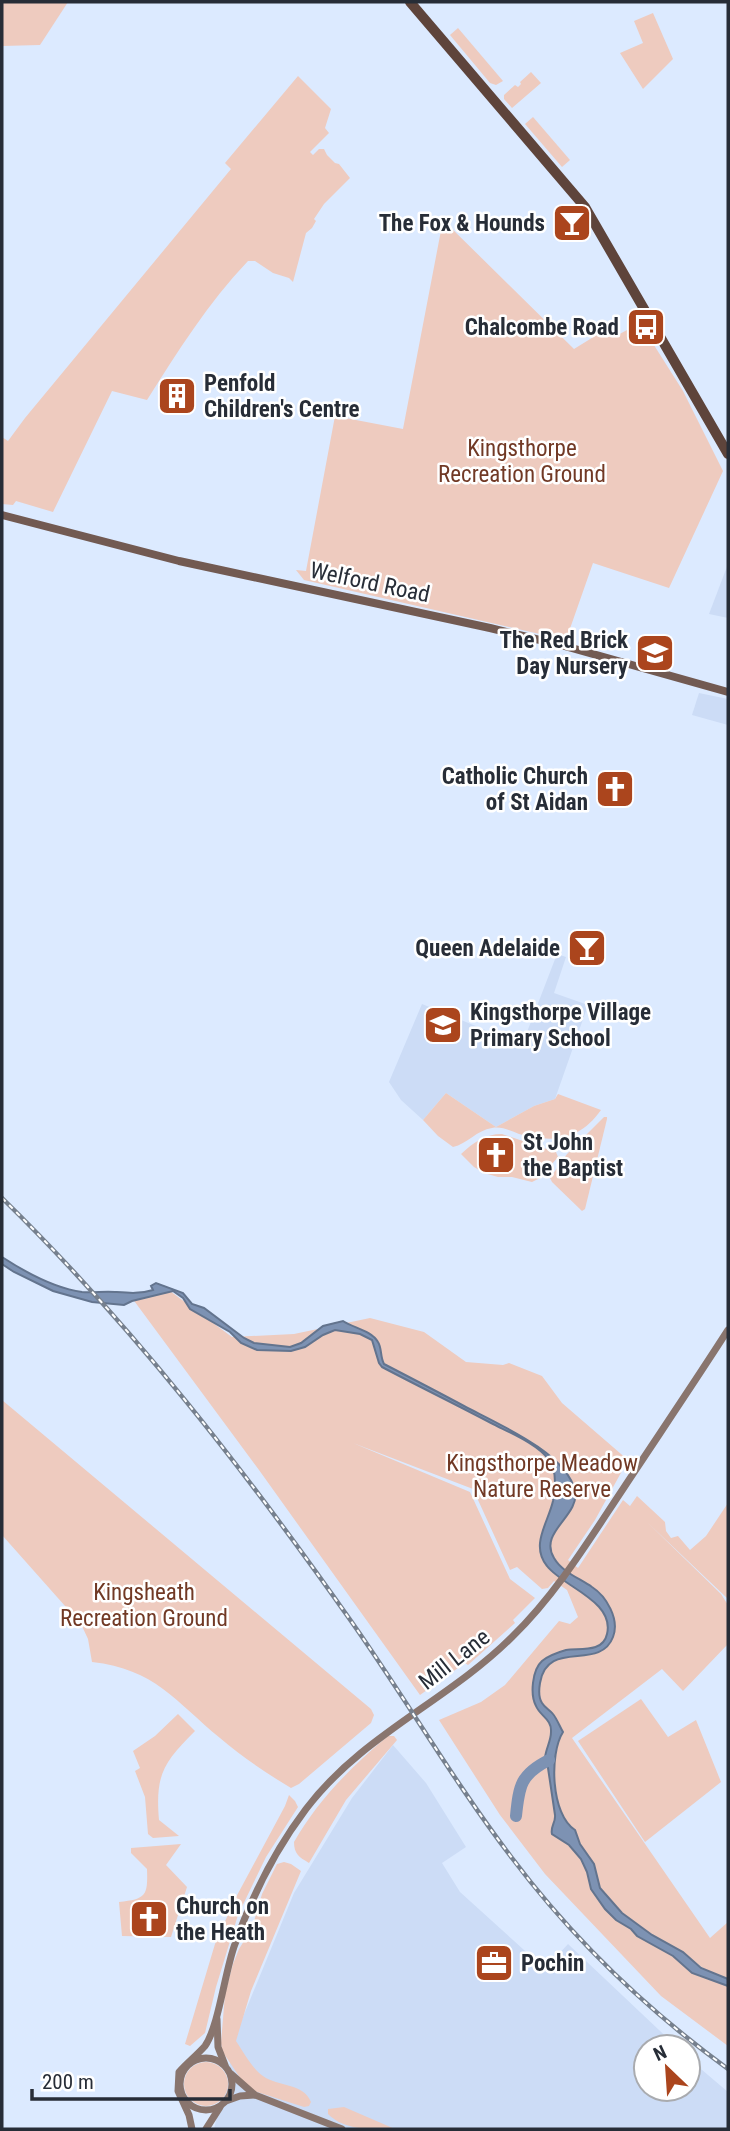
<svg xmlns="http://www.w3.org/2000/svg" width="730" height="2131" font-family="'Roboto Condensed',sans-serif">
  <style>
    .built { fill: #ccdcf6 }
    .green { fill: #eecbbf }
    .water { fill: #7d92b3; stroke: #63748e; stroke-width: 2 }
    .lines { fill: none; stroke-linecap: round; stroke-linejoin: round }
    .river { stroke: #7d92b3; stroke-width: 12 }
    .secondary { stroke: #89756e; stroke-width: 7 }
    .primary { stroke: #725a52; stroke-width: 8 }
    .highway { stroke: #5e443b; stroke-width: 10 }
    .rail-casing { stroke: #76808e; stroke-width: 4.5 }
    .rail { stroke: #fff; stroke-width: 2; stroke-dasharray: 5; stroke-linecap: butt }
    .labels { text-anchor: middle; stroke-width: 5; stroke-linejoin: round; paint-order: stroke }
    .poi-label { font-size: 23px; font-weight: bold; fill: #272d37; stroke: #fff; text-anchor: end }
    .park-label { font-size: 23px; fill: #713925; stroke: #fff }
    .street-label { font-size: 23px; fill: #272d37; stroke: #fff }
  </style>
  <rect width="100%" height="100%" fill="#dceaff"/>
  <g class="built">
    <polygon points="728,564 728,618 709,614"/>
    <polygon points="699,693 728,699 728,725 692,715"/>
    <polygon points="557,954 566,957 554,993 588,1005 555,1099 534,1106 496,1127 446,1093 423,1120 401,1100 389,1082 422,1004 522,1045"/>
    <polygon points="393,1745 426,1783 466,1847 442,1863 460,1892 545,1969 568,1944 677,2047 646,2047 646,2089 688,2089 688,2058 728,2092 728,2129 214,2129 238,2029 294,1893 352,1798"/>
  </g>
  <g class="green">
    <polygon points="2,2 68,2 40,45 2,46"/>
    <polygon points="653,13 673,59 643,89 620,53 643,43 634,21"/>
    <polygon points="458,28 503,81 496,85 490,83 450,35"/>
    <polygon points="531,72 541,83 512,108 504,99 504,95 515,85 518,87 521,84 520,82"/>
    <path d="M298 76 331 109 325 128 329 133 310 152 313 155 319 149H324L327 155 335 163 339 164 350 178 324 204 314 219 316 221 312 228 306 233 293 282 289 278 273 273 255 261H248C208 303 178 351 147 400L112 391 53 512 16 501 13 505 2 504V437L8 441 25 418 231 169 225 163Z"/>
    <polygon points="533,117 570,160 562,167 525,124"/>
    <polygon points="443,220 574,349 608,328 614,337 640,323 683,391 723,471 669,588 593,563 566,640 304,580 296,570 306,571 335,416 403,429"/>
    <path d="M446 1093 496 1127 534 1106 555 1099 558 1094 601 1110C579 1141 553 1143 519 1134 511 1131 501 1126 492 1128 477 1130 467 1144 453 1147L438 1136 423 1120Z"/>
    <polygon points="604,1117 607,1117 607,1119 585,1209 582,1211 552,1182 550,1178 567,1154"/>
    <path d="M502 1134 556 1152 558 1157 540 1178 532 1182 512 1177H498L484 1173 474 1167 461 1154C474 1142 485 1134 502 1134Z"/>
    <polygon points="170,1291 232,1337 294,1334 370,1318 424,1332 466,1362 503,1365 509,1363 542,1376 562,1403 628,1460 595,1520 568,1560 578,1568 623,1500 630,1506 637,1496 665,1522 666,1531 671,1538 678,1536 690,1550 706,1536 728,1503 728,1599 647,1522 721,1594 728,1605 728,1644 683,1691 662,1669 572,1738 710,1938 728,1922 728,1979 712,1974 694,1962 699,1976 728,1986 728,2046 661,1996 545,1874 500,1815 439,1720 481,1702 505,1685 559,1621 570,1624 578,1617 567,1590 554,1581 548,1588 542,1589 517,1567 510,1570 473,1489 353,1443 470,1492 510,1579 535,1598 513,1620 515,1623 468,1665 465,1663 420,1695 259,1470 132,1298"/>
    <path d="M2 1400 371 1709 374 1715 371 1723 299 1784 291 1788C266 1773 242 1757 220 1738 175 1701 155 1669 92 1662L88 1639 81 1624 2 1535Z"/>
    <polygon points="641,1699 668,1737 696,1720 721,1782 645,1842 578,1741"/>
    <path d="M178 1714 195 1731C164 1762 155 1774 159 1820L179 1836 153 1838 148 1834 145 1797 135 1771 140 1768 133 1751 155 1736Z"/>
    <path d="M388 1736H394L397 1740 346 1800 309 1863C299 1857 294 1854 294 1842 318 1800 351 1767 388 1736Z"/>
    <polygon points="289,1795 295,1801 298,1807 266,1857 238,1915 216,1987 205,2033 190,2046 185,2044 215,1944 235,1899 285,1806"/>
    <path d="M181 1844 166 1865 187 1887 171 1937 122 1936 119 1902C146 1899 148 1896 147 1869L131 1853V1848Z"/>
    <path d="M284 1862 291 1864 301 1871 251 1991 236 2041C244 2053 252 2068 263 2076 278 2087 304 2083 311 2102L309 2106 304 2107 254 2091 243 2082 222 2051 221 2043 225 1994 233 1964 239 1949 252 1928 262 1894 277 1864Z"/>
    <circle cx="206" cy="2084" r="22"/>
    <path d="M344 2107 395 2129C371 2129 345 2131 328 2114V2109Z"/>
  </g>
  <path class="water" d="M2 1257C25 1272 53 1288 82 1292 93 1293 104 1291 115 1292 129 1293 140 1294 153 1290L151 1286 156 1283 183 1293 192 1304 204 1308 244 1338 254 1343 290 1347 301 1343 323 1326 343 1321C353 1328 371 1330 378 1342 382 1348 380 1357 384 1364 411 1378 438 1392 464 1406 496 1423 567 1453 575 1491 580 1516 538 1532 554 1558 562 1572 579 1578 592 1587 606 1596 620 1619 613 1637 600 1672 547 1638 540 1683 539 1689 538 1697 542 1703 545 1708 550 1710 553 1714 557 1719 560 1727 563 1732 549 1754 551 1815 575 1830L580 1844 594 1864 600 1888 622 1913 652 1935 683 1952 701 1968 728 1979V1986L692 1973 673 1956 637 1936 631 1929 616 1920 605 1909 591 1889 587 1872 581 1859 569 1845 552 1834C550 1827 556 1822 555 1815L548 1768C540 1756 551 1745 551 1732 552 1719 540 1716 536 1706 530 1695 532 1670 542 1661 548 1656 559 1652 566 1650 580 1648 603 1653 607 1634 615 1601 563 1587 547 1566 530 1545 548 1523 553 1501 555 1490 557 1470 549 1460 538 1444 508 1432 491 1423 455 1404 418 1386 382 1367L379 1363 372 1340 360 1334 335 1330 323 1335 305 1347 291 1351 257 1350 241 1343 230 1332 190 1309 183 1298 173 1291 132 1301 124 1305 92 1302 53 1291 14 1272 2 1264Z"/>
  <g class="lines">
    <path class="river" d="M516 1816C519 1785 521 1774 549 1760"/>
    <g class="secondary">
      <polyline points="217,2019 218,2047 225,2065"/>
      <circle cx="206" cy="2084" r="26"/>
      <polyline points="231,2074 255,2095 342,2129"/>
      <polyline points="226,2101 240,2096 254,2095"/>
      <path d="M192 2129 189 2115 178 2091 179 2072C187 2063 197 2055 205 2046 219 2026 225 1970 235 1944 252 1896 275 1850 306 1809 362 1735 448 1701 512 1637 557 1593 589 1540 623 1489 658 1436 694 1383 728 1330"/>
      <polyline points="206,2129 220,2107"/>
    </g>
    <polyline class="primary" points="2,515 179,561 490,628 561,645 728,692"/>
    <polyline class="highway" points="410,2 585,207 728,454"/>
    <g class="rail-casing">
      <path id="rail" d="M2 1198C133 1326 246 1472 351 1621 406 1699 454 1782 512 1858 573 1939 646 2009 728 2069"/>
    </g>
    <use href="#rail" class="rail"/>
  </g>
  <defs>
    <g id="bar-square" transform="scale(2.0125)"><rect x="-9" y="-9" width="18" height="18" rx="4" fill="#ab451d" stroke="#fff"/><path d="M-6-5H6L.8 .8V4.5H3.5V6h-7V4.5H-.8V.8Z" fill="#fff"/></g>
    <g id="bus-square" transform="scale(2.0125)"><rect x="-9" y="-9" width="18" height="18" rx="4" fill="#ab451d" stroke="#fff"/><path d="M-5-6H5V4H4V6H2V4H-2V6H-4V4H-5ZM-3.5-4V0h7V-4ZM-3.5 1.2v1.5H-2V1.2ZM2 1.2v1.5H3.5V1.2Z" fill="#fff"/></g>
    <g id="building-square" transform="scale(2.0125)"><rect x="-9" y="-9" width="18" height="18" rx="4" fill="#ab451d" stroke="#fff"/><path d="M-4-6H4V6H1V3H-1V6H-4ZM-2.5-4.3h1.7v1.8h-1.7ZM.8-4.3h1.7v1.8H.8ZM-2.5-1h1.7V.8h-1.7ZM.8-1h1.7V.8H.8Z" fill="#fff"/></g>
    <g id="school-square" transform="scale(2.0125)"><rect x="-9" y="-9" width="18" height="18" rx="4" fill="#ab451d" stroke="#fff"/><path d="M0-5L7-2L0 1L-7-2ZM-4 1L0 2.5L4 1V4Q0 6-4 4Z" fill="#fff"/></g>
    <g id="church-square" transform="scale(2.0125)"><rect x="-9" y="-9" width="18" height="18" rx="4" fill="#ab451d" stroke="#fff"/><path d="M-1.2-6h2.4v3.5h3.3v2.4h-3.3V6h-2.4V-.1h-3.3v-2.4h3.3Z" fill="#fff"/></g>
    <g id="office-square" transform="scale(2.0125)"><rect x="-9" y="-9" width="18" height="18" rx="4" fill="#ab451d" stroke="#fff"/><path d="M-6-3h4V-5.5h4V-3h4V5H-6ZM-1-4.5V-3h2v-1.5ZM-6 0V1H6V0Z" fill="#fff"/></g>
  </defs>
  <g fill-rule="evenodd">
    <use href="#bar-square" x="572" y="223"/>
    <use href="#bus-square" x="646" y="327"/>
    <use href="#building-square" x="177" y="396"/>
    <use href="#school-square" x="655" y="653"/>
    <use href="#church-square" x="615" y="789"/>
    <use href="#bar-square" x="587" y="948"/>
    <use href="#school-square" x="443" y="1025"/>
    <use href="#church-square" x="496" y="1155"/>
    <use href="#church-square" x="149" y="1919"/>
    <use href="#office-square" x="494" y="1963"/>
  </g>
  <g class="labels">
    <g class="poi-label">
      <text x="545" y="231">The Fox &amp; Hounds</text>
      <text x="619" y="335">Chalcombe Road</text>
      <text x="204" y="391" text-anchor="start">Penfold<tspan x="204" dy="26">Children's Centre</tspan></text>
      <text x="628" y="648">The Red Brick<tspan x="628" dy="26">Day Nursery</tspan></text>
      <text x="588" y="784">Catholic Church<tspan x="588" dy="26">of St Aidan</tspan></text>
      <text x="560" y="956">Queen Adelaide</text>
      <text x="470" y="1020" text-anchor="start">Kingsthorpe Village<tspan x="470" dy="26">Primary School</tspan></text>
      <text x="523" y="1150" text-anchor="start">St John<tspan x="523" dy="26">the Baptist</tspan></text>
      <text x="176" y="1914" text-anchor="start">Church on<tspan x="176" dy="26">the Heath</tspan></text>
      <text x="521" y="1971" text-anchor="start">Pochin</text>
    </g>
    <g class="park-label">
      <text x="522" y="456">Kingsthorpe<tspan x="522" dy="26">Recreation Ground</tspan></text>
      <text x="542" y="1471">Kingsthorpe Meadow<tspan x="542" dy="26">Nature Reserve</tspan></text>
      <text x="144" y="1600">Kingsheath<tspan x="144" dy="26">Recreation Ground</tspan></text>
    </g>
    <g class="street-label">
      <text transform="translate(370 582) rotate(12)" y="8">Welford Road</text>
      <text transform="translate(454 1659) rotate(-38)" y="8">Mill Lane</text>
    </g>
  </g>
  <rect width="730" height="2131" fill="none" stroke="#272d37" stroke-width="7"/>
  <g transform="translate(667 2068) rotate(335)"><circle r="33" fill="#ffffff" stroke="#a9abaf" stroke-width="2"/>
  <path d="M0-5L12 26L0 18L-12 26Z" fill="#ab451d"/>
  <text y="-10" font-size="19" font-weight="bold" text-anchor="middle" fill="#272d37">N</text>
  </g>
  <path d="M32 2089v10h198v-10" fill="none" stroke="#272d37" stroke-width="3.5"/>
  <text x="42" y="2089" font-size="21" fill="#272d37" stroke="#ffffff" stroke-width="5" paint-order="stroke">200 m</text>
</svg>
